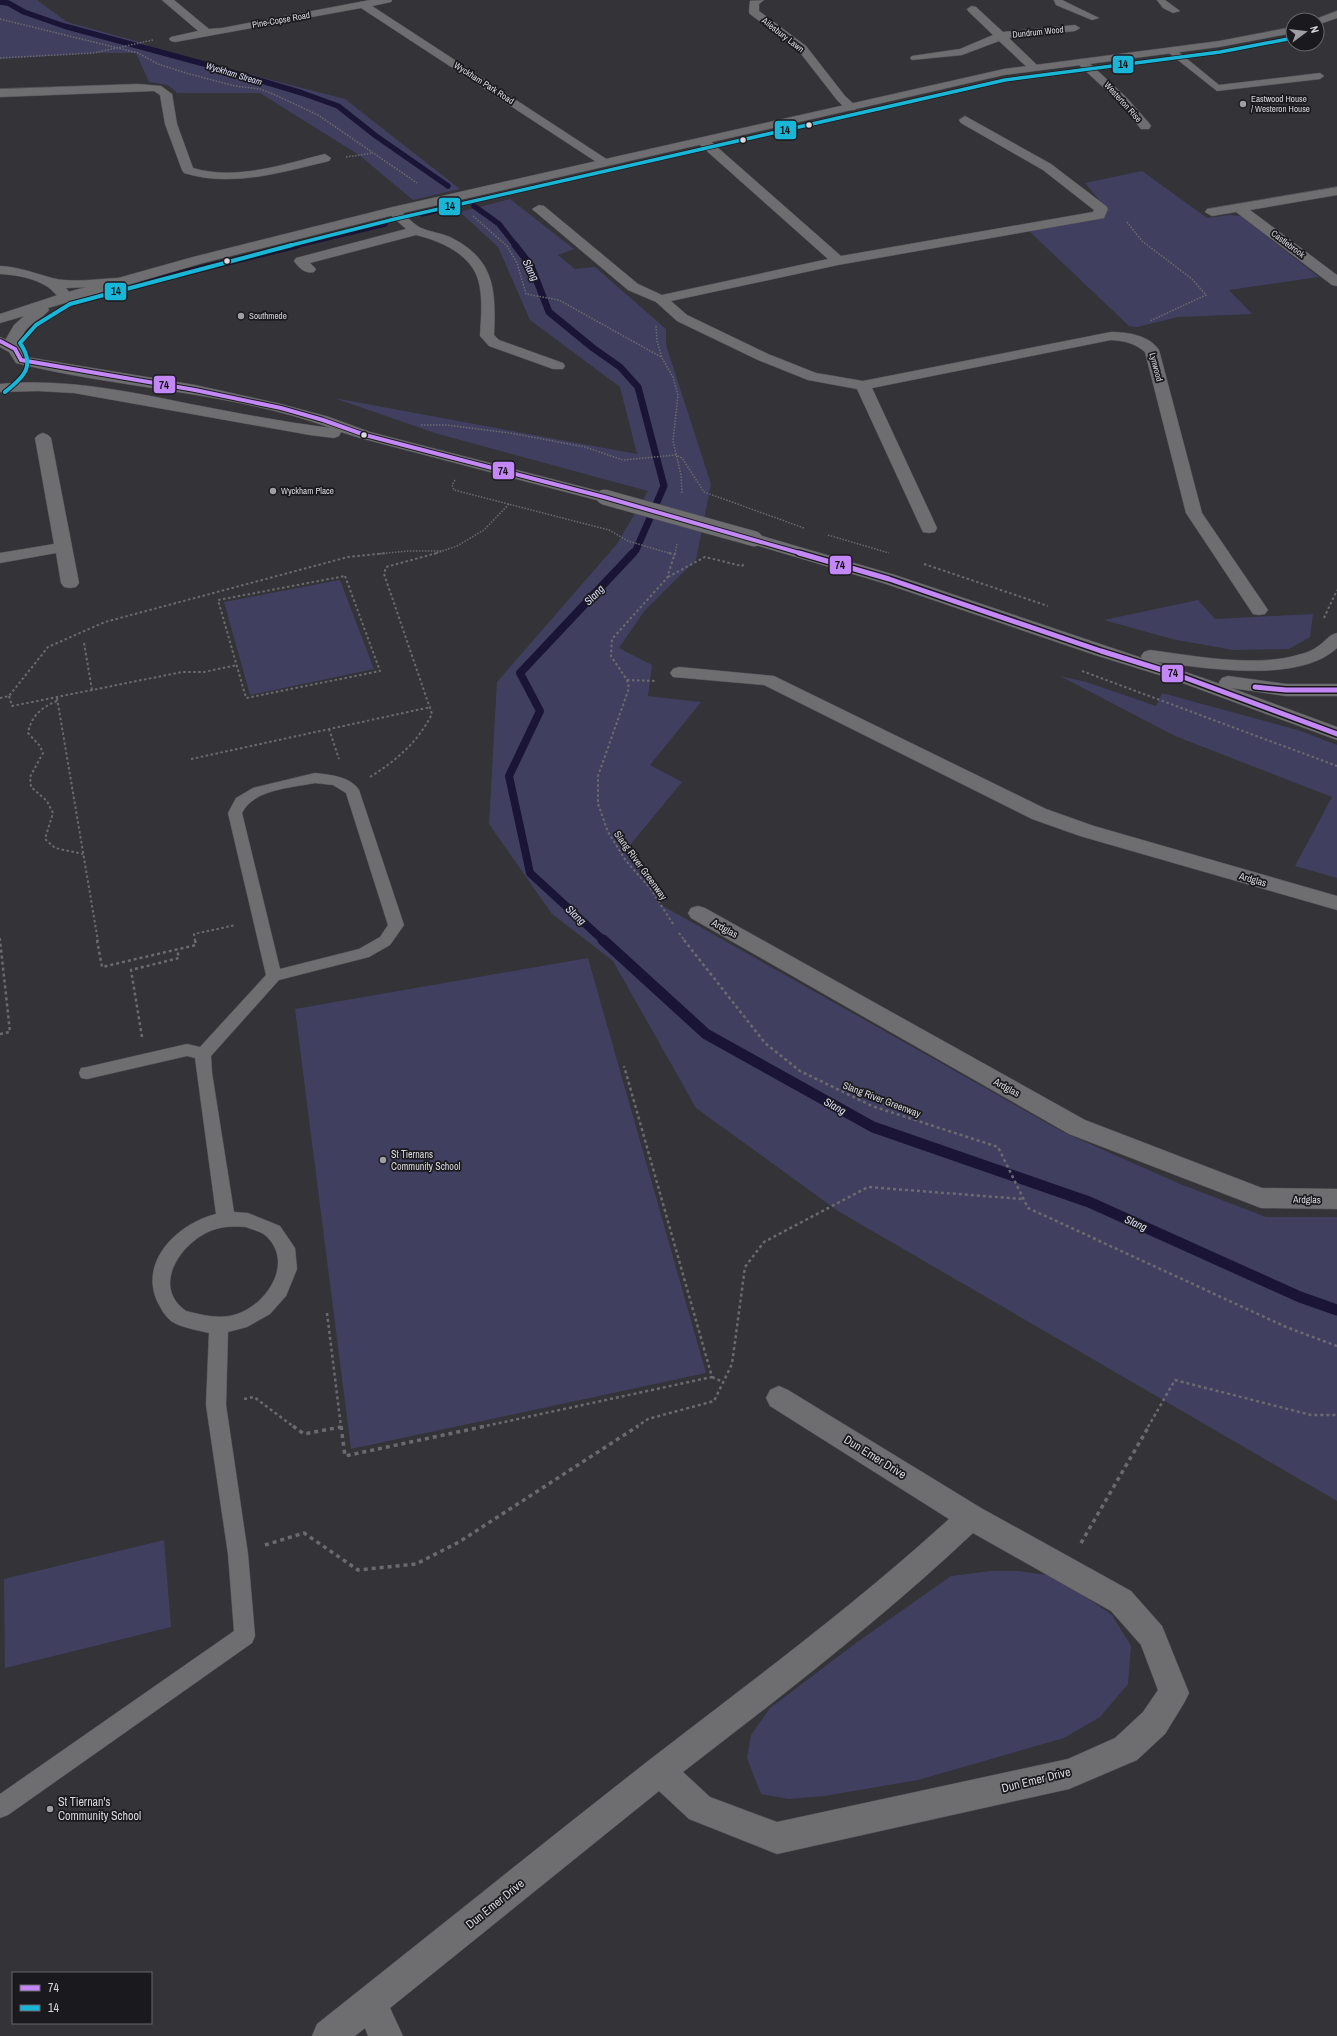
<svg xmlns="http://www.w3.org/2000/svg" width="1337" height="2036" font-family="'Archivo Narrow',sans-serif">
  <style>
    .green { fill: #413f5f }
    .lines { fill: none; stroke-linecap: round; stroke-linejoin: round }
    .stream-far3 { stroke: #1a1437; stroke-width: 5.5 }
    .stream-far2 { stroke: #1a1437; stroke-width: 7 }
    .stream-far1 { stroke: #1a1437; stroke-width: 8 }
    .stream { stroke: #1a1437; stroke-width: 11 }
    .service-casing { stroke: #515155; stroke-width: 1 }
    .minor-casing { stroke: #515155; stroke-width: 1 }
    .tertiary-casing { stroke: #515155; stroke-width: 1 }
    .secondary-casing { stroke: #515155; stroke-width: 1 }
    .path-far3 { stroke: #6b6b6f; stroke-width: 1.5; stroke-dasharray: 1.5 1.5; stroke-linecap: butt }
    .path-far2 { stroke: #6b6b6f; stroke-width: 2; stroke-dasharray: 2.5 2.5; stroke-linecap: butt }
    .path-far1 { stroke: #6b6b6f; stroke-width: 2.5; stroke-dasharray: 3 3; stroke-linecap: butt }
    .path { stroke: #6b6b6f; stroke-width: 3.5; stroke-dasharray: 4 4; stroke-linecap: butt }
    .service { fill: #6e6e71; fill-rule: evenodd }
    .minor { fill: #6e6e71; fill-rule: evenodd }
    .tertiary { fill: #6e6e71; fill-rule: evenodd }
    .secondary { fill: #6e6e71; fill-rule: evenodd }
    .secondary-bridge-casing { stroke: #515155; stroke-width: 16; stroke-linecap: butt }
    .secondary-bridge { stroke: #6e6e71; stroke-width: 15 }
    .bus-1-far1-casing { stroke: #1a1a1e; stroke-width: 6 }
    .bus-1-casing { stroke: #1a1a1e; stroke-width: 8 }
    .bus-2-far1-casing { stroke: #1a1a1e; stroke-width: 5 }
    .bus-2-casing { stroke: #1a1a1e; stroke-width: 6 }
    .bus-1-far1 { stroke: #c388f6; stroke-width: 4 }
    .bus-1 { stroke: #c388f6; stroke-width: 5 }
    .bus-2-far1 { stroke: #1ab6d8; stroke-width: 3.5 }
    .bus-2 { stroke: #1ab6d8; stroke-width: 4 }
    .poi-dot { fill: #9e9ea3; stroke: #1a1a1e; stroke-width: 1.5 }
    .bus-dot { fill: #d8d8dd; stroke: #1a1a1e; stroke-width: 1.5 }
    .labels { text-anchor: middle; stroke-width: 3.5; stroke-linejoin: round; paint-order: stroke }
    .far-street-label { font-size: 9px; fill: #d8d8dd; stroke: #1a1a1e }
    .far-water-label { font-size: 9px; font-style: italic; fill: #dedefc; stroke: #1a1a1e }
    .far-poi-label { font-size: 9px; fill: #d8d8dd; stroke: #1a1a1e; text-anchor: start }
    .street-label { font-size: 10px; fill: #d8d8dd; stroke: #1a1a1e }
    .poi-label { font-size: 10px; fill: #d8d8dd; stroke: #1a1a1e; text-anchor: start }
    .water-label { font-size: 11px; font-style: italic; fill: #dedefc; stroke: #1a1a1e }
    .near-street-label { font-size: 12px; fill: #d8d8dd; stroke: #1a1a1e }
    .near-poi-label { font-size: 12px; fill: #d8d8dd; stroke: #1a1a1e; text-anchor: start }
    .line-badge { stroke: #1a1a1e; stroke-width: 1.5 }
    .pale-badge-label { font-size: 11px; text-anchor: middle; font-weight: bold; fill: #111 }
  </style>
  <rect width="100%" height="100%" fill="#333338"/>
  <g class="green">
    <polygon points="0,0 37,0 67,22 136,41 171,54 345,99 460,189 413,200 359,155 260,93 177,93 168,85 149,82 136,53 95,53 0,59"/>
    <polygon points="1142,171 1207,218 1230,215 1241,216 1319,277 1229,290 1252,314 1178,317 1137,327 1129,326 1029,231 1106,216 1107,209 1085,183"/>
    <polygon points="510,199 574,249 558,255 575,269 595,267 666,329 666,345 711,484 696,560 645,610 619,648 652,665 648,696 701,702 650,765 682,782 631,844 632,861 666,895 656,902 1063,1132 1180,1184 1266,1217 1337,1217 1337,1501 838,1211 696,1108 613,961 552,914 489,824 497,682 617,544 648,491 438,434 334,398 637,454 620,387 530,320 498,247 460,212"/>
    <polygon points="340,580 374,669 250,695 224,602"/>
    <polygon points="1198,600 1215,619 1313,614 1310,637 1289,649 1233,650 1172,639 1104,620"/>
    <polygon points="1060,676 1086,682 1156,706 1162,693 1298,730 1337,745 1337,878 1295,866 1332,797 1175,736"/>
    <polygon points="588,958 706,1373 351,1449 295,1009"/>
    <polygon points="164,1540 171,1627 5,1668 4,1579"/>
    <polygon points="991,1571 1018,1571 1055,1576 1112,1615 1131,1646 1128,1684 1100,1717 1064,1738 918,1780 824,1796 789,1799 761,1794 747,1758 751,1735 770,1708 856,1643 951,1576"/>
  </g>
  <g class="lines">
    <g class="stream-far3">
      <polyline points="0,2 8,3 24,12 64,26 208,65 302,93 338,106 376,136 448,186"/>
      <polyline points="474,206 499,224 516,246"/>
      <polyline points="422,214 441,209"/>
      <polyline points="293,246 385,224"/>
    </g>
    <g class="stream-far2">
      <polyline points="515,245 531,266 549,312 593,348 620,367 638,387 664,486 636,550 632,554"/>
      <polyline points="143,283 297,245"/>
    </g>
    <polyline class="stream-far1" points="604,941 530,873 509,776 540,711 520,673 633,553"/>
    <polyline class="stream" points="603,940 706,1034 873,1127 1089,1202 1300,1297 1337,1310"/>
    <g class="service-casing">
      <g id="service">
        <polygon points="1054,0 1062,0 1099,18 1092,20 1056,5"/>
        <polygon points="1157,0 1165,0 1180,11 1173,13 1163,8"/>
        <polygon points="1169,49 1175,49 1219,85 1320,73 1324,76 1320,79 1217,91 1169,53"/>
        <path d="M315 773C330 775 350 776 359 790L404 925 390 945 369 957 279 980 211 1056 212 1073 234 1212 248 1213 280 1226 295 1248 297 1269 286 1296 270 1314 247 1327 228 1332 226 1405 248 1554 255 1636 252 1643 8 1815 0 1818V1794L234 1631 228 1554 206 1405 209 1333C197 1330 182 1328 171 1321 165 1316 161 1309 157 1301 139 1260 179 1223 216 1214L195 1058 187 1056 87 1079 81 1078 79 1073 81 1068 87 1067 187 1044 200 1047 266 975 228 813 236 798 253 788ZM315 783 333 785 346 793 388 925 380 937 359 949 280 969 242 813C254 789 291 788 315 783ZM246 1227C253 1230 264 1232 268 1238 293 1264 267 1304 237 1314 220 1320 203 1315 186 1311 150 1286 182 1241 213 1230 223 1226 236 1226 246 1227Z"/>
      </g>
    </g>
    <g class="minor-casing">
      <g id="minor">
        <polygon points="162,0 174,0 209,29 222,28 370,0 392,0 391,2 372,6 611,162 605,166 601,165 361,8 175,42 171,41 169,39 171,37 198,31"/>
        <polygon points="764,0 759,4 759,11 806,46 845,96 857,107 855,110 847,110 837,100 798,50 750,14 749,12 750,1"/>
        <polygon points="972,6 976,7 1003,32 1075,25 1080,28 1075,31 1009,38 1038,66 1040,68 1038,70 1030,70 999,41 962,55 912,60 910,58 912,56 960,49 993,35 968,11 967,9"/>
        <polygon points="1082,59 1086,60 1126,97 1149,123 1151,126 1149,129 1141,129 1118,101 1078,64 1076,62 1078,60"/>
        <path d="M138 84 161 86 172 94 177 124 193 168C236 181 284 164 325 154L331 158 329 161C282 172 232 188 184 173L182 170 165 124 160 95 154 91 0 97V89Z"/>
        <path d="M965 116 1051 164 1106 206 1108 209 1104 218 838 265 671 301 687 315 768 354 816 373 863 381 1111 332C1127 332 1149 335 1159 350L1202 513 1268 610 1265 614 1259 615 1253 614 1186 513 1145 352C1135 343 1124 341 1111 340L872 388 937 528 935 532 929 533 923 532 921 528 857 389 808 380 758 360 677 321 656 302 628 290 532 209 539 205 544 206 638 284 662 295 828 259 700 145 698 142 700 139H708L841 256 1093 212 1094 210 1043 170 961 123 959 120Z"/>
        <polygon points="1337,187 1337,195 1250,210 1337,275 1337,286 1332,285 1236,212 1212,216 1205,212 1207,209"/>
        <path d="M393 207 398 208C404 214 413 224 421 228 430 232 441 233 450 237 495 259 496 290 494 335L499 340 563 363 565 366 563 369H553L489 346 480 336C481 317 484 289 475 272 464 251 437 240 416 235L310 263 316 269 314 272C305 274 299 268 294 261L296 258 406 229 386 211Z"/>
        <path d="M0 266C19 267 34 273 52 278 72 283 96 279 117 278L122 279 124 282 122 285 117 286 66 288 73 297 71 300C60 303 56 293 48 287 34 278 17 275 0 274Z"/>
        <polygon points="43,433 48,435 51,438 79,583 76,587 70,588 64,587 61,583 56,553 0,563 0,553 54,544 35,438 38,435"/>
        <polygon points="679,667 774,676 1046,809 1094,826 1337,896 1337,910 1080,836 1032,819 764,685 673,677 670,673 673,669"/>
        <polygon points="698,906 705,908 1085,1120 1262,1188 1337,1189 1337,1209 1261,1208 1069,1134 691,918 688,913 691,908"/>
        <path d="M779 1386 788 1390 981 1508 1131 1591 1162 1626 1189 1693 1184 1703 1165 1734 1137 1760 1069 1789 777 1854 689 1819 659 1791 390 2008 403 2036H368L365 2028 355 2036H312L317 2024C428 1936 537 1848 648 1761 750 1682 854 1606 949 1519L770 1406 766 1398 770 1390ZM973 1533 1111 1611 1141 1645 1158 1690 1143 1712 1115 1738 1068 1759 777 1822 710 1797 683 1772C783 1695 882 1619 973 1533Z"/>
      </g>
    </g>
    <g class="tertiary-casing">
      <g id="tertiary">
        <polygon points="1337,11 1337,18 1317,25 1317,20 1313,20"/>
        <path d="M1293 27V33L1219 47 1004 75 394 215 203 263 48 308 49 310C45 316 37 319 32 324 24 330 21 339 15 347H5L3 344 14 325 24 316 0 323V314L61 294 193 257 393 207 1004 69 1219 41Z"/>
      </g>
    </g>
    <g class="secondary-casing">
      <g id="secondary">
        <path d="M0 337 20 346 26 357 195 385 281 404 329 417 370 432 610 494 612 497 610 500 604 502 360 438 341 432 339 436 334 438 310 435 74 393 38 391 0 392V384C64 378 127 391 190 404 237 413 283 422 331 428 229 391 120 389 16 363L9 352 0 347Z"/>
        <path d="M755 534 895 575 1142 658 1141 656 1144 652 1150 650C1194 656 1258 668 1301 654 1306 653 1313 650 1317 647 1325 642 1328 635 1337 633V648C1299 684 1205 668 1157 662L1220 684 1219 682 1222 678 1228 676 1286 684H1337V696H1286L1231 688 1337 727V740L1169 678 1095 655 883 583 749 543 747 539 749 535Z"/>
      </g>
    </g>
    <g class="path-far3">
      <polyline points="0,19 138,53 158,64 186,73 235,86 260,89 273,94 318,115 417,183"/>
      <polyline points="0,58 94,53 153,40"/>
      <polyline points="346,157 373,153"/>
      <polyline points="473,216 507,246 517,263 526,294 559,300 661,357"/>
      <polyline points="1127,222 1142,241 1192,279 1206,295 1150,321"/>
      <polyline points="656,326 657,341 662,358 673,377 678,395 673,441 681,475 682,493"/>
      <polyline points="421,425 446,425 510,433 585,447 623,460 676,455 682,458 704,492 804,528"/>
      <polyline points="455,480 452,485 454,490 609,530 628,541 672,554"/>
      <polyline points="828,535 889,553"/>
      <polyline points="377,554 408,551 443,551"/>
      <polyline points="434,554 457,546 484,530 509,504"/>
      <polyline points="675,554 677,544"/>
    </g>
    <g class="path-far2">
      <polyline points="669,553 675,555"/>
      <polyline points="924,564 1048,606"/>
      <polygon points="345,576 380,671 246,698 218,600"/>
      <polyline points="668,577 705,557 742,566 745,563"/>
      <polyline points="1324,618 1337,590"/>
      <polyline points="84,643 92,690"/>
      <polyline points="1082,671 1337,766"/>
      <polyline points="627,680 656,681"/>
      <polyline points="9,696 12,706 182,672 204,672 237,665"/>
      <polyline points="0,698 9,696 48,647 105,622 348,557 387,553"/>
      <polyline points="57,698 98,941"/>
      <path d="M57 701C42 707 31 716 28 733L40 746 43 753 30 777 31 787 47 801 53 813 45 839 55 848 83 854"/>
      <polyline points="329,729 339,759"/>
      <polyline points="191,759 431,707"/>
      <path d="M370 777C397 760 417 743 432 714L384 574 386 567 437 553"/>
      <polyline points="673,924 650,888 626,861 608,832 598,804 598,776 629,688 627,680 611,656 612,639 667,578 675,553"/>
      <polyline points="679,933 685,941"/>
      <polyline points="0,938 0,941"/>
      <polyline points="195,941 194,934 236,925"/>
    </g>
    <g class="path-far1">
      <polyline points="97,940 102,967 196,945 195,940"/>
      <polyline points="684,940 765,1043 800,1071 872,1106 998,1147 1028,1208 1286,1327 1337,1346"/>
      <polyline points="0,1034 10,1032 0,940"/>
      <polyline points="142,1037 131,970 179,958 177,950"/>
      <polyline points="327,1313 341,1427"/>
      <polyline points="712,1377 723,1382"/>
      <polyline points="244,1399 254,1397 294,1427"/>
      <polyline points="481,1427 712,1377 624,1066"/>
      <polyline points="636,1427 648,1419 714,1401 732,1364 745,1267 764,1242 868,1187 1022,1199"/>
      <polyline points="1148,1427 1175,1380 1311,1415 1337,1415"/>
    </g>
    <g class="path">
      <polyline points="293,1426 304,1434 341,1427"/>
      <polyline points="341,1426 345,1456 486,1426"/>
      <polyline points="1081,1543 1149,1426"/>
      <polyline points="265,1545 304,1533 358,1570 416,1564 459,1542 638,1426"/>
    </g>
    <use href="#service" class="service"/>
    <use href="#minor" class="minor"/>
    <use href="#tertiary" class="tertiary"/>
    <use href="#secondary" class="secondary"/>
    <g class="secondary-bridge-casing">
      <polyline id="secondary-bridge" points="604,497 755,539"/>
    </g>
    <use href="#secondary-bridge" class="secondary-bridge"/>
    <g class="bus-1-far1-casing">
      <polyline id="bus-1-far1" points="0,341 15,349 21,360 195,390 281,408 323,420 365,435 604,497 803,554"/>
    </g>
    <g class="bus-1-casing">
      <g id="bus-1">
        <polyline points="799,553 889,579 1101,651 1175,674 1337,734"/>
        <polyline points="1255,687 1286,690 1337,690"/>
      </g>
    </g>
    <g class="bus-2-far1-casing">
      <polyline id="bus-2-far1" points="288,246 395,219 1005,80 1220,52 1293,38"/>
    </g>
    <g class="bus-2-casing">
      <path id="bus-2" d="M5 392C24 377 36 366 20 343L36 325 70 304 292 245"/>
    </g>
    <use href="#bus-1-far1" class="bus-1-far1"/>
    <use href="#bus-1" class="bus-1"/>
    <use href="#bus-2-far1" class="bus-2-far1"/>
    <use href="#bus-2" class="bus-2"/>
  </g>
  <g class="poi-dot">
    <circle cx="1243" cy="104" r="4"/>
    <circle cx="241" cy="316" r="4"/>
    <circle cx="273" cy="491" r="4"/>
    <circle cx="383" cy="1160" r="4"/>
    <circle cx="50" cy="1809" r="4"/>
  </g>
  <g class="bus-dot">
    <circle cx="809" cy="125" r="3.5"/>
    <circle cx="743" cy="140" r="3.5"/>
    <circle cx="227" cy="261" r="3.5"/>
    <circle cx="364" cy="435" r="3.5"/>
  </g>
  <g class="labels">
    <g class="far-street-label">
      <text transform="translate(281 20) rotate(-10)" y="3">Pine-Copse Road</text>
      <text transform="translate(1038 32) rotate(-6)" y="3">Dundrum Wood</text>
      <text transform="translate(783 35) rotate(38)" y="3">Ailesbury Lawn</text>
      <text transform="translate(484 83) rotate(33)" y="3">Wyckham Park Road</text>
      <text transform="translate(1123 102) rotate(48)" y="3">Westerton Rise</text>
      <text transform="translate(1288 244) rotate(37)" y="3">Castlebrook</text>
      <text transform="translate(1156 367) rotate(75)" y="3">Lynwood</text>
    </g>
    <g class="far-water-label">
      <text transform="translate(234 74) rotate(17)" y="3">Wyckham Stream</text>
    </g>
    <g class="far-poi-label">
      <text x="1251" y="102">Eastwood House<tspan x="1251" dy="10">/ Westeron House</tspan></text>
      <text x="249" y="319">Southmede</text>
      <text x="281" y="494">Wyckham Place</text>
    </g>
    <g class="street-label">
      <text transform="translate(641 865) rotate(54)" y="4">Slang River Greenway</text>
      <text transform="translate(1253 879) rotate(16)" y="4">Ardglas</text>
      <text transform="translate(725 928) rotate(29)" y="4">Ardglas</text>
      <text transform="translate(1007 1087) rotate(29)" y="4">Ardglas</text>
      <text transform="translate(882 1099) rotate(21)" y="4">Slang River Greenway</text>
      <text transform="translate(1307 1199) rotate(1)" y="4">Ardglas</text>
    </g>
    <g class="poi-label">
      <text x="391" y="1158">St Tiernans<tspan x="391" dy="12">Community School</tspan></text>
    </g>
    <g class="water-label">
      <text transform="translate(531 270) rotate(63)" y="4">Slang</text>
      <text transform="translate(594 595) rotate(-46)" y="4">Slang</text>
      <text transform="translate(576 915) rotate(43)" y="4">Slang</text>
      <text transform="translate(835 1106) rotate(29)" y="4">Slang</text>
      <text transform="translate(1136 1223) rotate(24)" y="4">Slang</text>
    </g>
    <g class="near-street-label">
      <text transform="translate(875 1457) rotate(32)" y="4">Dun Emer Drive</text>
      <text transform="translate(1036 1780) rotate(-14)" y="4">Dun Emer Drive</text>
      <text transform="translate(495 1904) rotate(-39)" y="4">Dun Emer Drive</text>
    </g>
    <g class="near-poi-label">
      <text x="58" y="1806">St Tiernan's<tspan x="58" dy="14">Community School</tspan></text>
    </g>
  </g>
  <g class="line-badge">
    <rect x="1112" y="55" width="22" height="19" rx="4" fill="#1ab6d8"/>
    <rect x="774" y="120" width="23" height="20" rx="4" fill="#1ab6d8"/>
    <rect x="438" y="197" width="23" height="19" rx="4" fill="#1ab6d8"/>
    <rect x="104" y="282" width="23" height="19" rx="4" fill="#1ab6d8"/>
    <rect x="153" y="375" width="23" height="19" rx="4" fill="#c388f6"/>
    <rect x="492" y="461" width="23" height="19" rx="4" fill="#c388f6"/>
    <rect x="829" y="555" width="23" height="20" rx="4" fill="#c388f6"/>
    <rect x="1161" y="664" width="23" height="19" rx="4" fill="#c388f6"/>
  </g>
  <g class="pale-badge-label">
    <text x="1123" y="68">14</text>
    <text x="785" y="134">14</text>
    <text x="450" y="210">14</text>
    <text x="116" y="295">14</text>
    <text x="164" y="389">74</text>
    <text x="503" y="475">74</text>
    <text x="840" y="569">74</text>
    <text x="1173" y="677">74</text>
  </g>
  <rect x="12" y="1972" width="140" height="52" fill="#1a1a1e" stroke="#66666a"/>
  <rect x="20" y="1985" width="20" height="6" fill="#c388f6" stroke="#66666a"/>
  <text x="48" y="1992" font-size="12" fill="#d8d8dd">74</text>
  <rect x="20" y="2005" width="20" height="6" fill="#1ab6d8" stroke="#66666a"/>
  <text x="48" y="2012" font-size="12" fill="#d8d8dd">14</text>
  <g transform="translate(1305 32) rotate(75)"><circle r="19" fill="#1a1a1e" stroke="#66666a"/>
  <path d="M0-3L7 15L0 10L-7 15Z" fill="#9e9ea3"/>
  <text y="-6" font-size="11" font-weight="bold" text-anchor="middle" fill="#d8d8dd">N</text>
  </g>
</svg>
